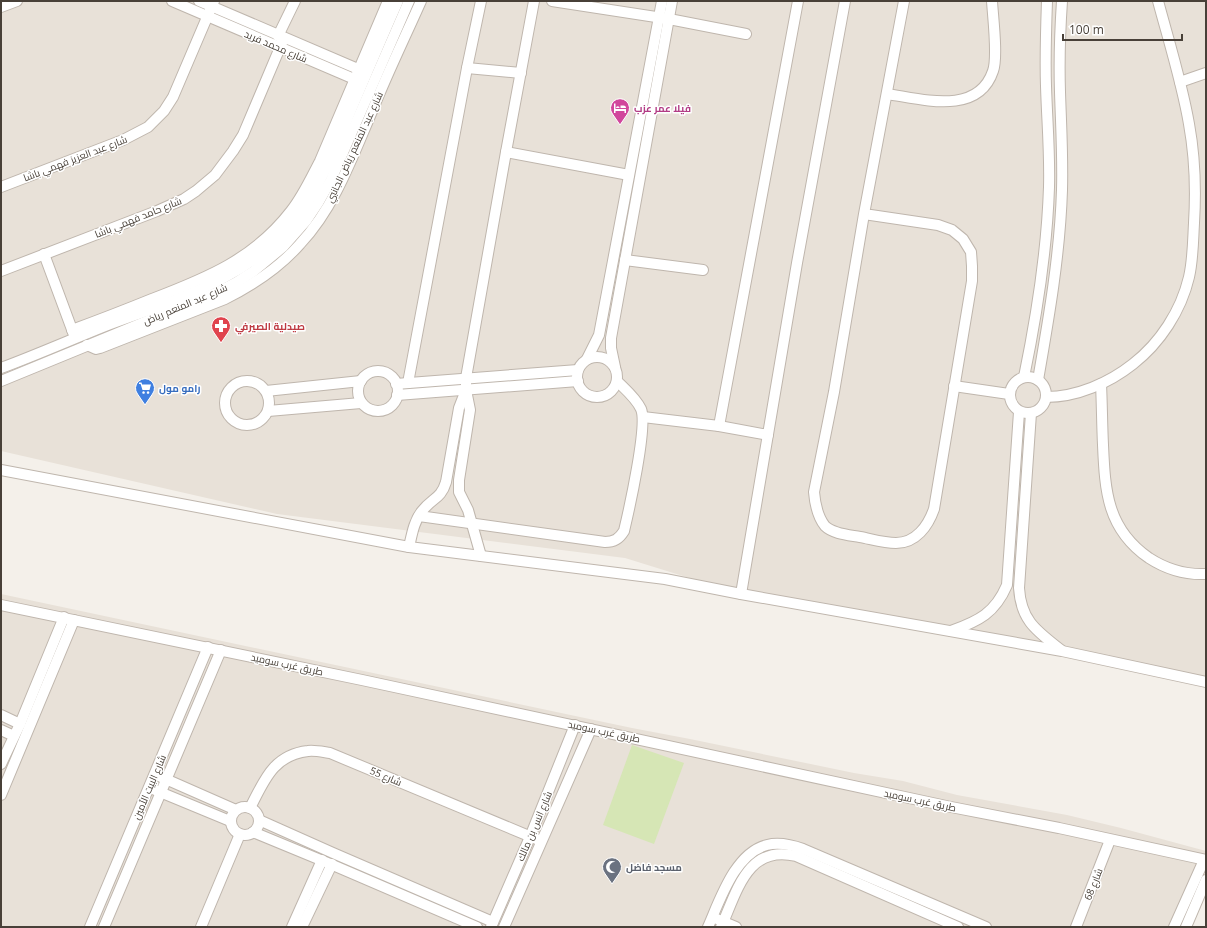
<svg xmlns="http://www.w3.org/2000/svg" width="1207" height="928" font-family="'Open Sans',Cairo,sans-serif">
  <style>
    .residential { fill: #e8e1d8 }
    .green { fill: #d6e6b5 }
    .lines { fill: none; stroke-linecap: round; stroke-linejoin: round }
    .minor-casing { stroke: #bfb6ad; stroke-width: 12 }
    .minor { stroke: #fff; stroke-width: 10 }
    .labels { text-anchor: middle; stroke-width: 3; stroke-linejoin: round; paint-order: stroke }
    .street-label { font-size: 10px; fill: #484038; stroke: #fff }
    .hotel-label { font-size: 10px; font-weight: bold; fill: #b23c85; stroke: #fff; text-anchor: start }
    .health-label { font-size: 10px; font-weight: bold; fill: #be3a42; stroke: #fff; text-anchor: start }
    .shop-label { font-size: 10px; font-weight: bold; fill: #366cbe; stroke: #fff; text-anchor: start }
    .worship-label { font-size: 10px; font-weight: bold; fill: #5b616d; stroke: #fff; text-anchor: start }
  </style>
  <rect width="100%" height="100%" fill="#f4f0ea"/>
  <g class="residential">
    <polygon points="1,1 1206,1 1206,679 741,594 625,558 277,514 1,451"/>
    <polygon points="1,594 632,728 690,739 854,773 903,781 957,795 1067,815 1121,828 1206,851 1206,867 1181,927 1,927"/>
  </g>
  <polygon class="green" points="632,745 684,763 654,844 603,825"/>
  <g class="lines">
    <g class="minor-casing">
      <g id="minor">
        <polyline points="172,1 359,81"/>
        <polyline points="199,1 365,72"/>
        <polyline points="552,1 669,19 746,34"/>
        <polyline points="1,7 17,1"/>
        <polyline points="278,36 295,1"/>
        <polyline points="467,68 521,73"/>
        <polyline points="1180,82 1206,73"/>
        <path d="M887 94C922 99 978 116 993 71 998 57 993 18 992 1"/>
        <polyline points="506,152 629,175"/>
        <polyline points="1,187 123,140 148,127 164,111 173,97 214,1"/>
        <path d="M864 214 938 225 952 230 963 239 971 252 972 266V281L934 509C928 526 916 543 896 543 884 543 871 539 860 537 849 535 833 534 825 526 817 516 815 504 814 492L834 392 864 214 904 1"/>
        <polyline points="44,254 74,335"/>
        <polyline points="625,260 703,270"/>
        <polyline points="1,271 157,211 184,199 196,191 215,175 233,151 243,135 284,38"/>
        <path d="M72 330C99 320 125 310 152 299 207 278 254 259 291 211 303 196 311 178 320 161L388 1"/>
        <path d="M87 345 96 349 100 348 225 299C253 285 279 268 300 244 335 207 353 155 373 109 388 72 405 37 421 1"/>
        <circle cx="597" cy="377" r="20"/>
        <polyline points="587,359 599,335 662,1"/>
        <polyline points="615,367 611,348 611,338 672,1"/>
        <path d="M1 368C36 355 70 340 105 326 174 300 254 278 299 215 322 183 336 146 351 110 367 73 382 37 398 1"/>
        <circle cx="378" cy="391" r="20"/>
        <circle cx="1028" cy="395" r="18"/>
        <path d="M1024 377C1037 314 1047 251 1049 187 1050 153 1047 120 1046 86 1045 58 1046 29 1047 1"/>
        <path d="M1038 380C1049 317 1060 254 1062 190 1063 157 1061 125 1060 92 1059 62 1060 31 1062 1"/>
        <circle cx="247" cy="403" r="22"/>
        <polyline points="1,381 218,292 237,282 254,271 283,247 306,221 318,203 331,180 409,1"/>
        <polyline points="408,383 467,68 481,1"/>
        <polyline points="396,384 578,370"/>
        <path d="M1101 384C1102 404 1102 424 1103 445 1105 491 1107 529 1149 558 1166 569 1185 575 1206 574"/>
        <polyline points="954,386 1009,394"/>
        <polyline points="266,391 361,381"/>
        <polyline points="397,395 578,381"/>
        <path d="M1046 397C1077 397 1109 383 1133 364 1160 343 1181 311 1189 277 1193 260 1193 241 1194 223 1196 190 1195 157 1189 124 1182 83 1169 42 1158 1"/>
        <polyline points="268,411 361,403"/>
        <path d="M1031 413 1019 588C1021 621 1037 631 1061 650"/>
        <polyline points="643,417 719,426 768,435"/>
        <polyline points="719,426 798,1"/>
        <polyline points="1,470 409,547 665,579 741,594 1062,651 1206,682"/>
        <path d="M419 516 605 542C614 542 619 539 624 531 629 510 648 425 641 409 636 398 625 389 617 381"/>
        <path d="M409 547C412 534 414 521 422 511 432 498 441 499 446 482L459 408 466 390"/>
        <polyline points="481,556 468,510 459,492 459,480 470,410 466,390 466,378 506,152 534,1"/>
        <polyline points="741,594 797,263 845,1"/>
        <polyline points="1,605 362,680 951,807 1059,828 1206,860"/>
        <path d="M951 631C979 621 995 613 1007 585L1019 412"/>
        <polyline points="1,715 20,724"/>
        <polyline points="1,730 14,736"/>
        <polyline points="1,764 20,724 64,617"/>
        <polyline points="161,777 236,810"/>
        <polyline points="155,790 230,821"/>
        <polyline points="1,795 74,620"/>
        <circle cx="245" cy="821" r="14"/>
        <path d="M250 808C264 781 273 755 308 751 314 750 323 752 330 753L541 841"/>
        <polyline points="259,820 333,853 493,922"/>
        <polyline points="253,832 328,863 477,927"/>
        <polyline points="717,919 736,927"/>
        <polyline points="90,927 208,647"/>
        <polyline points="104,927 221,650"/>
        <polyline points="201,927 240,834"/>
        <polyline points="292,927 322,860"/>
        <polyline points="302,927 332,864"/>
        <polyline points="491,927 530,837 575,725"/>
        <polyline points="504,927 591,729"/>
        <path d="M708 927C720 900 735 853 767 845 779 842 792 845 803 849L986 927"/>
        <path d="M721 927C737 892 747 844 796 856L958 927"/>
        <polyline points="1076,927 1110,840"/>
        <polyline points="1174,927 1204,860"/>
        <polyline points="1186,927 1206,880"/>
      </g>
    </g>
    <use href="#minor" class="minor"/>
  </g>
  <defs>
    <g id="hotel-pin" transform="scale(1)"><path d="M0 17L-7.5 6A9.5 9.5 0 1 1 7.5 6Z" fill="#d1479c" stroke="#fff"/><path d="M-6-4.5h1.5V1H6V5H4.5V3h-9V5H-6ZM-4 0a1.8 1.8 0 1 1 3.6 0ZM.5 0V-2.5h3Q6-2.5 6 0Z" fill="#fff"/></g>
    <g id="pharmacy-pin" transform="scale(1)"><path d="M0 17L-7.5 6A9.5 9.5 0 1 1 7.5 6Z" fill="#e0444e" stroke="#fff"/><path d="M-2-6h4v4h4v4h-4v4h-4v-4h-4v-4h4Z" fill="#fff"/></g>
    <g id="supermarket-pin" transform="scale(1)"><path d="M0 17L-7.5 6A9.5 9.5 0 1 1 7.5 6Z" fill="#3f7fe0" stroke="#fff"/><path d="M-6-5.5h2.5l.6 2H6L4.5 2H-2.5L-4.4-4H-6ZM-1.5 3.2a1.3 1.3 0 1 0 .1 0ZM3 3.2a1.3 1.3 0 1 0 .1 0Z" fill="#fff"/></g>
    <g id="mosque-pin" transform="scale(1)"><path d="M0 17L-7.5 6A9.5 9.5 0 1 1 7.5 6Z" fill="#6b7280" stroke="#fff"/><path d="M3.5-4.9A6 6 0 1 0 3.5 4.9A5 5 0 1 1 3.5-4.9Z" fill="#fff"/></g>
  </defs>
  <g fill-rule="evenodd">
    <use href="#hotel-pin" x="620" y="108"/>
    <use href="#pharmacy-pin" x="221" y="326"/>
    <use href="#supermarket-pin" x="145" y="388"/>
    <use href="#mosque-pin" x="612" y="867"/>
  </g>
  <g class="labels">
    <g class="street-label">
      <text transform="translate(276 46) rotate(23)" y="4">شارع محمد فريد</text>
      <text transform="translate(354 147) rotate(-65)" y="4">شارع عبد المنعم رياض الجانبي</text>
      <text transform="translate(75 158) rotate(-21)" y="4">شارع عبد العزيز فهمي باشا</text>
      <text transform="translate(138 217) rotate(-22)" y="4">شارع حامد فهمي باشا</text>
      <text transform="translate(185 304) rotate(-23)" y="4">شارع عبد المنعم رياض</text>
      <text transform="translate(287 664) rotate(12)" y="4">طريق غرب سوميد</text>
      <text transform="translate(604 731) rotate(12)" y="4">طريق غرب سوميد</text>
      <text transform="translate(386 776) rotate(23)" y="4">شارع 55</text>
      <text transform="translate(149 787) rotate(-67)" y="4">شارع البيت الأمين</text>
      <text transform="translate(920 800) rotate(12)" y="4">طريق غرب سوميد</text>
      <text transform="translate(534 826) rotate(-67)" y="4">شارع انس بن مالك</text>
      <text transform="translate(1093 884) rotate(-68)" y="4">شارع 68</text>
    </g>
    <g class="hotel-label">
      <text x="634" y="112">فيلا عمر عزب</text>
    </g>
    <g class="health-label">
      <text x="235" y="330">صيدلية الصيرفي</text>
    </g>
    <g class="shop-label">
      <text x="159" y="392">رامو مول</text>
    </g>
    <g class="worship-label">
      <text x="626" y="871">مسجد فاضل</text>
    </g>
  </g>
  <rect width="1207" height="928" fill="none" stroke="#484038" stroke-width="4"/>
  <path d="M1063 34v6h119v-6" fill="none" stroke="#484038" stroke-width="2"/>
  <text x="1069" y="34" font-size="12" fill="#484038" stroke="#ffffff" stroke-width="3" paint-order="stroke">100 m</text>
</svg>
